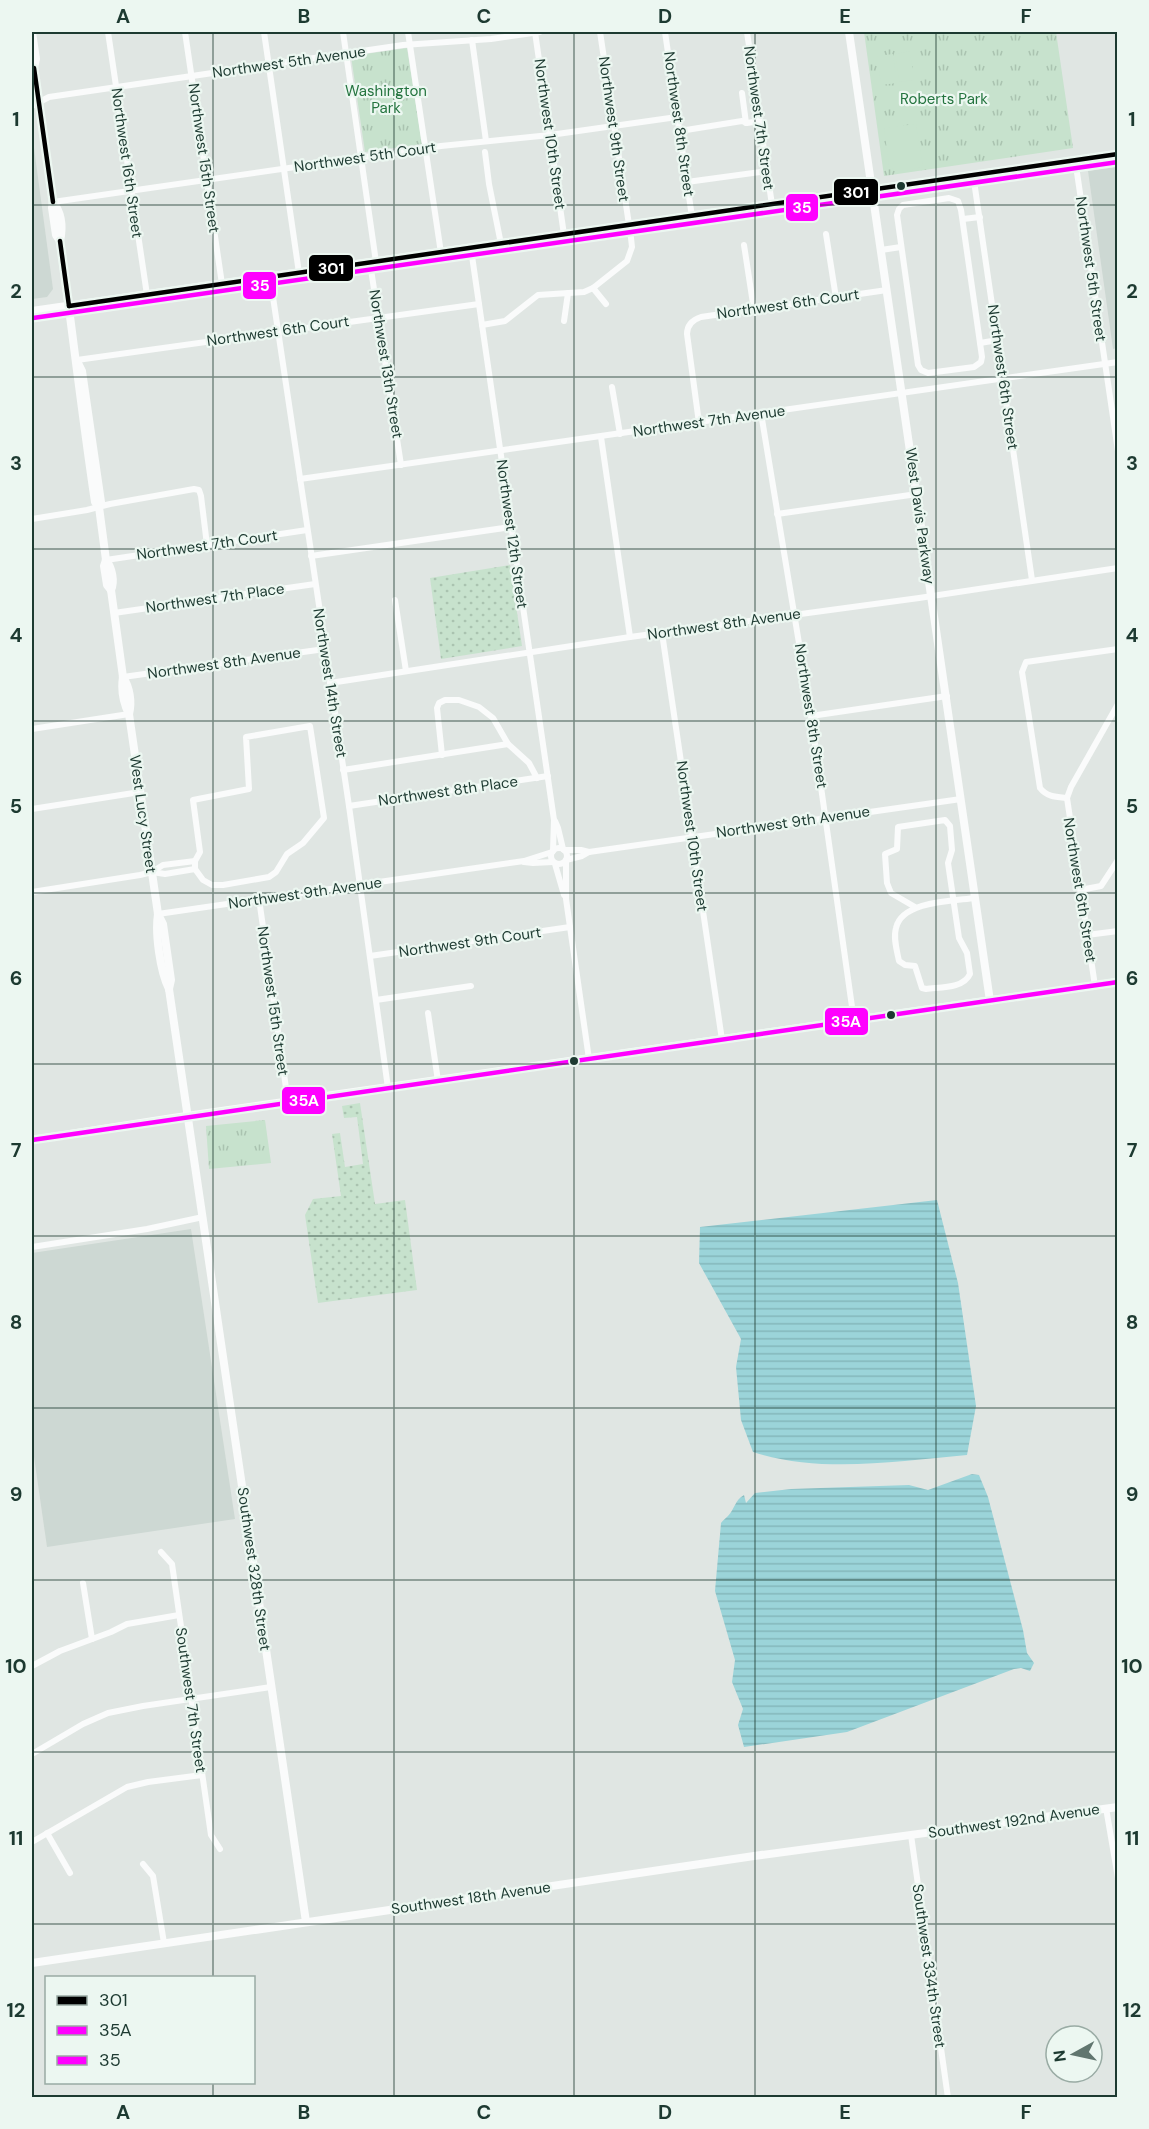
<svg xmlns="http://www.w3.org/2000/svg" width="1149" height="2129" font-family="'DM Sans',sans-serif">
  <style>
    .built { fill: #cdd8d3 }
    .grass { fill: url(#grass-dots) }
    .park { fill: url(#park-tufts) }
    .pitch { fill: #c7e2cd }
    .water { fill: url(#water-rules) }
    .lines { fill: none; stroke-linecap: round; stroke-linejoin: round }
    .minor { stroke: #fafbfb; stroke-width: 6 }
    .tertiary { stroke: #fafbfb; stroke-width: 8 }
    .bus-1-casing { stroke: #ecf7f1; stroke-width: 9 }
    .bus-2-casing { stroke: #ecf7f1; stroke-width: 9 }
    .bus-3-casing { stroke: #ecf7f1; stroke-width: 9 }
    .bus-1 { stroke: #000; stroke-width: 4.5 }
    .bus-2 { stroke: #f0f; stroke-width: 4.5 }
    .bus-3 { stroke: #f0f; stroke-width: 4.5 }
    .grid { fill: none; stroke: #1d3a31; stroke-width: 1.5; stroke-opacity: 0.55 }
    .bus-dot { fill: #1d3a31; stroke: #ecf7f1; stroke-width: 2 }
    .labels { text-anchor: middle; stroke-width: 4.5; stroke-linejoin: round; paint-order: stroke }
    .street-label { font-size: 15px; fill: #1d3a31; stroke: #ecf7f1 }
    .park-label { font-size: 15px; fill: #24743f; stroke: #ecf7f1 }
    .line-badge { stroke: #ecf7f1; stroke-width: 2 }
    .badge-label { font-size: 16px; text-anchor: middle; font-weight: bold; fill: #fff }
    .neatline { fill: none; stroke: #1d3a31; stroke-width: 2 }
    .grid-label { font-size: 20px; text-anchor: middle; font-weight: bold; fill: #1d3a31 }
  </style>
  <defs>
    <pattern id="grass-dots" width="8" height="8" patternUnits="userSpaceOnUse" patternTransform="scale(1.5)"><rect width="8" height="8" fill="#c7e2cd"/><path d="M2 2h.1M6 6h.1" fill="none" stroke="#aac3b0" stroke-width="1.8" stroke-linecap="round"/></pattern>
    <pattern id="park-tufts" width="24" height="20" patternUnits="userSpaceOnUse" patternTransform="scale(1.5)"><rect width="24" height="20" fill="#c7e2cd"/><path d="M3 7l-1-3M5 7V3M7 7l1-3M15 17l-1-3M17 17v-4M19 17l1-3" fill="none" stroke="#aac3b0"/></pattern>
    <pattern id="water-rules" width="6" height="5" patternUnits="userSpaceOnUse" patternTransform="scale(1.5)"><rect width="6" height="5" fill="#9bd4d9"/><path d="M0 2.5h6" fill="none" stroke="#85b7bb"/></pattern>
  </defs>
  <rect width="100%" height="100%" fill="#e0e6e3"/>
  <g class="built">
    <polygon points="32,133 53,289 47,297 32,299"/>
    <polygon points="1117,167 1117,348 1113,349 1088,171"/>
    <polygon points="191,1229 235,1519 47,1547 32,1443 32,1253"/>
  </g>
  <g class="grass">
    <polygon points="510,565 522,646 441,659 430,578"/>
    <polygon points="360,1103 375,1204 405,1200 417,1290 318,1303 305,1215 313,1199 341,1196 332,1134 340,1133 345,1167 363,1164 357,1117 344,1118 342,1106"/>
  </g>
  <g class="park">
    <polygon points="864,32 1056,32 1073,148 884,176"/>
    <polygon points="407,48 422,144 365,152 351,56"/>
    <polygon points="265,1120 271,1163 209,1169 206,1126"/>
  </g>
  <g class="pitch">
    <polygon points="910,51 914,80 899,82 895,54"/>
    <polygon points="893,54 897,83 881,85 877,56"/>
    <path d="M916 124 923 167C912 169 896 175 889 165L884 128Z"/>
  </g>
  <g class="water">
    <path d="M937 1200 958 1283 976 1406 967 1455C896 1461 822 1474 753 1452L741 1420 736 1367 741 1339 699 1263 700 1227Z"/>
    <path d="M972 1474 979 1475 988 1497 1023 1630 1027 1653 1034 1663 1030 1671 1021 1668 1014 1669 847 1732 744 1747 738 1725 743 1709 732 1682 735 1660 715 1591 721 1523C723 1520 726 1518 728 1516 735 1509 734 1501 744 1495L746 1503 755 1493 791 1489 909 1485 928 1490Z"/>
  </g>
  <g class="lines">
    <g class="minor">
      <polyline points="108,32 147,295"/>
      <polyline points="185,32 222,284"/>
      <polyline points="264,32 299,273"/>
      <polyline points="343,32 376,262"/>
      <polyline points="408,32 441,253"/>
      <polyline points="535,32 564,235"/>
      <polyline points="665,32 692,217"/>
      <polyline points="747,32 772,205"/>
      <polyline points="472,40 486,141"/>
      <polyline points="742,93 746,123"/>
      <polyline points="32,106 49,97 403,45 491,39 540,32"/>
      <polyline points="680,131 742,121 747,123 760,121"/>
      <polyline points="485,152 489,184 501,244"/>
      <polyline points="1075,159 1118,451"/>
      <polyline points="973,174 1032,580"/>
      <polyline points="687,182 767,171"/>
      <polygon points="949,198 958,201 961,210 982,357 981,362 974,367 928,373 921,370 918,365 897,215 899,209 903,205"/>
      <polyline points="53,202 441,146 550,135 677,117"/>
      <polyline points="963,219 980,217"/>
      <polyline points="826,234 836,298"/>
      <polyline points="744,245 754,310"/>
      <polyline points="471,249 554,820 553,851"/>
      <polyline points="881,250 901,247"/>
      <polyline points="370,263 401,465"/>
      <polyline points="270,277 349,806 388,1088"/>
      <polyline points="593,288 606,304"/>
      <polyline points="564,321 568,293"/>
      <polyline points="482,325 505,321 538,295 584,292 593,288 627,261 632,247 631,238 600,32"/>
      <polyline points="980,343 998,340"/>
      <polyline points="77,360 479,304"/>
      <polyline points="612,387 620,434"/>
      <polyline points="761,413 811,716 854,1021"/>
      <path d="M699 423 687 334C687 325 692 320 701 317L887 290"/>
      <polyline points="601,437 630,637"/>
      <polyline points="300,479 1118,362"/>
      <polyline points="777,514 917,494"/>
      <polyline points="32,519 87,510 110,504 194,489 199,490 201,496 207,545"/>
      <polyline points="311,556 511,527"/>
      <polyline points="106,560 307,530"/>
      <polyline points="395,600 406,671"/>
      <polyline points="114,613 315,584"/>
      <polyline points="662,633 722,1040"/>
      <polyline points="123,677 325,649"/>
      <polyline points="330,683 630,637 919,598 1118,568"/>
      <polyline points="811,716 947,696"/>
      <polygon points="310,726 324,818 303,843 287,854 276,872 269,877 223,885 212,885 203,880 195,869 195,861 200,852 193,800 249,789 246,737"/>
      <polyline points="32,729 129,714"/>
      <polyline points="442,755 437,708 439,703 445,700 459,700 479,707 493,718 508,744 529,763 537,778"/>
      <polyline points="343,770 508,744"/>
      <path d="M1067 798C1056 797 1047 797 1040 788L1022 672 1026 662 1118 649"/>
      <polyline points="349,806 548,776"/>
      <polyline points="32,809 140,792"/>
      <polyline points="555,821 558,828 563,849"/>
      <circle cx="559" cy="856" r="8"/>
      <polyline points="564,850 581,850 589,852"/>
      <polyline points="566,860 582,856 589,852 961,799"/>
      <polyline points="566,861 566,899 589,1059"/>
      <polyline points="524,862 533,863 553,862"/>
      <polyline points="555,864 564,895"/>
      <polyline points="152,872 165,874 195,869"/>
      <polyline points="1080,890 1101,886 1118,860"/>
      <polyline points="32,892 140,875 152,872 163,865 195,861"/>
      <polyline points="259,899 288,1102"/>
      <path d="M915 907 891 893 887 883 885 854 897 849 898 827 945 820 950 826 952 850 948 863 959 938 967 953 970 974C963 989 940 987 926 989L922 988 915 966 905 965 899 961C897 951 893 938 896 928 902 901 953 901 975 898"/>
      <polyline points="158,914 524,861 552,852"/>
      <polyline points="1087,935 1118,931"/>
      <polyline points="370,956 570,927"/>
      <polyline points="1095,986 1067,798 1071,787 1118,704"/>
      <polyline points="376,1000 471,986"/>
      <polyline points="428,1013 438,1081"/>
      <polyline points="32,1247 147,1229 203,1217"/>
      <polyline points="161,1552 172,1564 211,1835 220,1849"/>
      <polyline points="83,1583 92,1639"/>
      <polyline points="32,1666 60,1651 111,1632 127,1624 179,1615"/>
      <polyline points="32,1754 83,1724 108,1713 143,1706 271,1687"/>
      <polyline points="1106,1808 1118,1878"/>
      <polyline points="47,1833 70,1873"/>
      <polyline points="911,1835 948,2098"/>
      <polyline points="32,1842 127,1787 148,1782 202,1775"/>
      <polyline points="143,1864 153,1876 164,1943"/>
    </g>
    <g class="tertiary">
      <polyline points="32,32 36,59 34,68"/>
      <polyline points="849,32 990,1001"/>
      <path d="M32 62 34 68 53 202 52 208 56 235 60 241C72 328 82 415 95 502L99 507 106 560 104 566 107 585 111 590 123 677C121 690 123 702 129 714L158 914C155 933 160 971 169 989L306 1922"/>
      <path d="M53 202C62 213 63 227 60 241"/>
      <polyline points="32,311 1118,154"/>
      <polyline points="77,361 82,371 101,502 99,507"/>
      <path d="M106 560C112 568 115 581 111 590"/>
      <path d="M123 677C130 688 132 702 129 714"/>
      <polyline points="158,914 163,924 171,980 169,989"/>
      <polyline points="32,1140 173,1118 1118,982"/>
      <polyline points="32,1963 754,1856 1118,1807"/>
    </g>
    <g class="bus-1-casing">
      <g id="bus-1">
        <polyline points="34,68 53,202"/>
        <polyline points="60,241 69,306"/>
        <polyline points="69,306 1118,154"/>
      </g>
    </g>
    <g class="bus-2-casing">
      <polyline id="bus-2" points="32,1140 1118,982"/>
    </g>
    <g class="bus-3-casing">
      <polyline id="bus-3" points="33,318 1118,162"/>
    </g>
    <use href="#bus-1" class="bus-1"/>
    <use href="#bus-2" class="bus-2"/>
    <use href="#bus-3" class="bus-3"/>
  </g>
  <path class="grid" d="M213 32V1978M394 32V2098M574 32V2098M755 32V2098M936 32V2098M32 205H1118M32 377H1118M32 549H1118M32 721H1118M32 893H1118M32 1064H1118M32 1236H1118M32 1408H1118M32 1580H1118M32 1752H1118M32 1924H1118M213 2082V2098"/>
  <g class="bus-dot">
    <circle cx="901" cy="186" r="5"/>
    <circle cx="891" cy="1015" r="5"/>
    <circle cx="574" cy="1061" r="5"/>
  </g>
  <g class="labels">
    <g class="street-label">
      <text transform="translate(289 62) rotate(-8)" y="5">Northwest 5th Avenue</text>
      <text transform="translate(759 118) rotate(82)" y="5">Northwest 7th Street</text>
      <text transform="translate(679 124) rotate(82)" y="5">Northwest 8th Street</text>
      <text transform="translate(614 129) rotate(82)" y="5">Northwest 9th Street</text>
      <text transform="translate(550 134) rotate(82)" y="5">Northwest 10th Street</text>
      <text transform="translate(365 157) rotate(-8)" y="5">Northwest 5th Court</text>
      <text transform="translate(204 158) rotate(82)" y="5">Northwest 15th Street</text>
      <text transform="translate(127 163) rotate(82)" y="5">Northwest 16th Street</text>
      <text transform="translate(1091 269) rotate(82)" y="5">Northwest 5th Street</text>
      <text transform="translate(788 304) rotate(-8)" y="5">Northwest 6th Court</text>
      <text transform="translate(278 331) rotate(-8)" y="5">Northwest 6th Court</text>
      <text transform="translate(386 364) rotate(81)" y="5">Northwest 13th Street</text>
      <text transform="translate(1003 377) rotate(82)" y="5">Northwest 6th Street</text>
      <text transform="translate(709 421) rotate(-8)" y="5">Northwest 7th Avenue</text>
      <text transform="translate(920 516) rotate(82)" y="5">West Davis Parkway</text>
      <text transform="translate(512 534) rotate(82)" y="5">Northwest 12th Street</text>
      <text transform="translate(207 545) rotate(-8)" y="5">Northwest 7th Court</text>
      <text transform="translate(215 598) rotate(-8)" y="5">Northwest 7th Place</text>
      <text transform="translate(724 624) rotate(-8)" y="5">Northwest 8th Avenue</text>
      <text transform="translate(224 663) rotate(-8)" y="5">Northwest 8th Avenue</text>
      <text transform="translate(330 683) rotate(81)" y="5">Northwest 14th Street</text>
      <text transform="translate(811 716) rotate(81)" y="5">Northwest 8th Street</text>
      <text transform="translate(448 791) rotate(-8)" y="5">Northwest 8th Place</text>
      <text transform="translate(143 814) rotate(82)" y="5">West Lucy Street</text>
      <text transform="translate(793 822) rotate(-8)" y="5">Northwest 9th Avenue</text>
      <text transform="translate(692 836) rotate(82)" y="5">Northwest 10th Street</text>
      <text transform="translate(1080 890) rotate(81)" y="5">Northwest 6th Street</text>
      <text transform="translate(305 893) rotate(-8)" y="5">Northwest 9th Avenue</text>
      <text transform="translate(470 942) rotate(-8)" y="5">Northwest 9th Court</text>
      <text transform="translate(273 1001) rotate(82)" y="5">Northwest 15th Street</text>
      <text transform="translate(254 1569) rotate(82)" y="5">Southwest 328th Street</text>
      <text transform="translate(191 1700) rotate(82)" y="5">Southwest 7th Street</text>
      <text transform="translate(1014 1821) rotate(-8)" y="5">Southwest 192nd Avenue</text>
      <text transform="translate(471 1898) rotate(-8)" y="5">Southwest 18th Avenue</text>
      <text transform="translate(929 1966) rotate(82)" y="5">Southwest 334th Street</text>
    </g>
    <g class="park-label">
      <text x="386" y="96">Washington<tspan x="386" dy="17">Park</tspan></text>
      <text x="944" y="104">Roberts Park</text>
    </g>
  </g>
  <g class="line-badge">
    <rect x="833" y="178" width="46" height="28" rx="6" fill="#000"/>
    <rect x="785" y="193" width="34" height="29" rx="6" fill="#f0f"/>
    <rect x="308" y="254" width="46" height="28" rx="6" fill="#000"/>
    <rect x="242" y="271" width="35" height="29" rx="6" fill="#f0f"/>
    <rect x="824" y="1007" width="45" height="29" rx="6" fill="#f0f"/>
    <rect x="281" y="1086" width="45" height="29" rx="6" fill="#f0f"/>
  </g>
  <g class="badge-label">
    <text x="856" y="198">301</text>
    <text x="802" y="213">35</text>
    <text x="331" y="274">301</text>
    <text x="260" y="291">35</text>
    <text x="846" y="1027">35A</text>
    <text x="304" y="1106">35A</text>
  </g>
  <rect width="1149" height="2129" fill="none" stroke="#ecf7f1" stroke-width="66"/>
  <rect x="45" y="1976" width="210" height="108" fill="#ecf7f1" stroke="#99aba4" stroke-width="1.5"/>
  <rect x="57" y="1996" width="30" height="9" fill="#000000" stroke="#99aba4" stroke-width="1.5"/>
  <text x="99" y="2006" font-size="18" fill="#1d3a31">301</text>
  <rect x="57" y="2026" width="30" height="9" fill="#ff00ff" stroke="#99aba4" stroke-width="1.5"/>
  <text x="99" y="2036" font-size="18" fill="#1d3a31">35A</text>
  <rect x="57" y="2056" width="30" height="9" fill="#ff00ff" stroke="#99aba4" stroke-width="1.5"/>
  <text x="99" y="2066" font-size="18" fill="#1d3a31">35</text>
  <g transform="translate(1074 2054) rotate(262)"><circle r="28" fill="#ecf7f1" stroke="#99aba4" stroke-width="1.5"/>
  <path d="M0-4.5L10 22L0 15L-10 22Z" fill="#61766f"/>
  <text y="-9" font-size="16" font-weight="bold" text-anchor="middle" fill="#1d3a31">N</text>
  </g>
  <rect x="33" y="33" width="1083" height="2063" class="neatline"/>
  <g class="grid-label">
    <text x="123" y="23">A</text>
    <text x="304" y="23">B</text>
    <text x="484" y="23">C</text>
    <text x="665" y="23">D</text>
    <text x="845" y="23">E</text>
    <text x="1026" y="23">F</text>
    <text x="16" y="126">1</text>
    <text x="1132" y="126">1</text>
    <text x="16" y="298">2</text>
    <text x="1132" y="298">2</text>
    <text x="16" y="470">3</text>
    <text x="1132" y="470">3</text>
    <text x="16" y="642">4</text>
    <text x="1132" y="642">4</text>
    <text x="16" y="813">5</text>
    <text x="1132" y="813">5</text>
    <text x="16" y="985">6</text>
    <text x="1132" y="985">6</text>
    <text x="16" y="1157">7</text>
    <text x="1132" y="1157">7</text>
    <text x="16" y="1329">8</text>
    <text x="1132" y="1329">8</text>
    <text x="16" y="1501">9</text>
    <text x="1132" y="1501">9</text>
    <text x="16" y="1673">10</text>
    <text x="1132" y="1673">10</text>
    <text x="16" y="1845">11</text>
    <text x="1132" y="1845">11</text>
    <text x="16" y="2017">12</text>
    <text x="1132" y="2017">12</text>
    <text x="123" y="2119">A</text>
    <text x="304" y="2119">B</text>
    <text x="484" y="2119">C</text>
    <text x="665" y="2119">D</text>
    <text x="845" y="2119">E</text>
    <text x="1026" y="2119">F</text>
  </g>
</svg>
